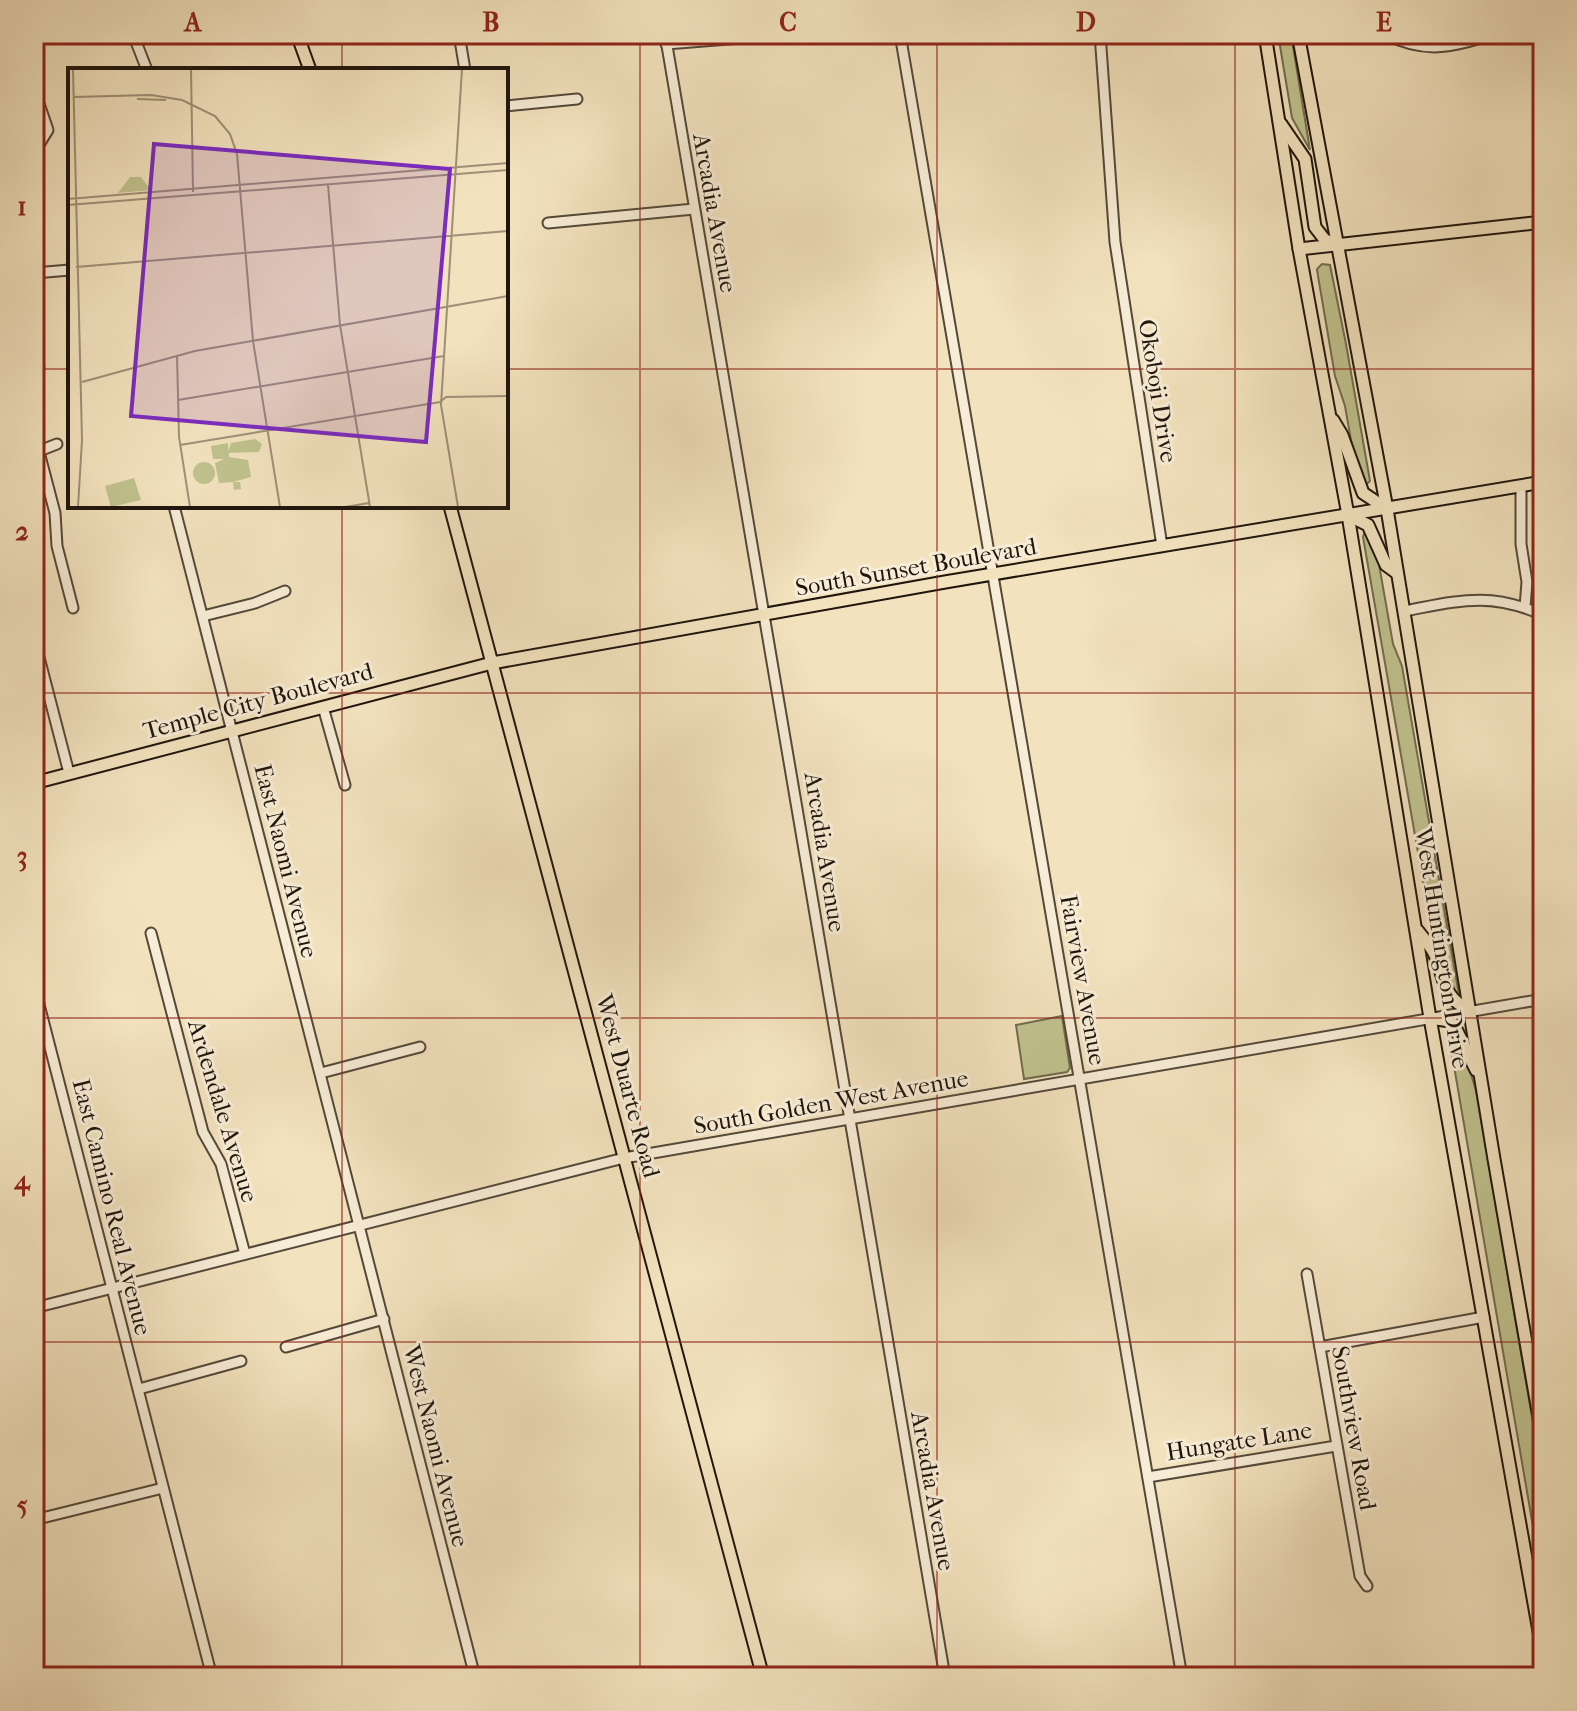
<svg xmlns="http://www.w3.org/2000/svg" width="1577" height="1711" font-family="'IM FELL French Canon',serif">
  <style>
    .green { fill: #c0c28e; stroke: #706c4e; stroke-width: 2 }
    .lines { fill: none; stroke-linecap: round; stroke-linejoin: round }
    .minor-casing { stroke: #544839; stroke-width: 13 }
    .major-casing { stroke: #1f150d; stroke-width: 15 }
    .minor { stroke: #f7ecd5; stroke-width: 9 }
    .major { stroke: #f2e2be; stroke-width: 11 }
    .grid { fill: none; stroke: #8f2418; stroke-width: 2; stroke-opacity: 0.55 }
    .labels { text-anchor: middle; stroke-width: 6; stroke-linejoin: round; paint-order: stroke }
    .street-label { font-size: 24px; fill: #1f150d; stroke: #f7ecd5 }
    .inset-road { fill: none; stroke: #9e9077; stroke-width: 2 }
    .view { fill: #7b2cbf; fill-opacity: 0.15; stroke: #7b2cbf; stroke-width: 4 }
    .inset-edge { fill: none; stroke: #1f150d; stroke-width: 4 }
    .neatline { fill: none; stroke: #8f2418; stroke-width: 3 }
    .grid-label { font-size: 26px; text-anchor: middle; font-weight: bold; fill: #8f2418 }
  </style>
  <rect width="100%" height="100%" fill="#f2e2be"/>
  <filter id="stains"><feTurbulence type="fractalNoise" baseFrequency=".0025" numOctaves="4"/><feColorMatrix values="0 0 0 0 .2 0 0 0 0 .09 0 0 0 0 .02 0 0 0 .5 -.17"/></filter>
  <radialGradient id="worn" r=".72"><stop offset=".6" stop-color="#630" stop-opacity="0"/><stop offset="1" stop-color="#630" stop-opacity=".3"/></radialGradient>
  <g class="green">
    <polygon points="1278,34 1291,34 1310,150 1292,118"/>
    <polygon points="1322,264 1330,265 1346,344 1370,481 1366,485 1356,469 1345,406 1335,376 1318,276 1317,269"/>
    <polygon points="1365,531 1377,553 1393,644 1402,666 1459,995 1454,996 1432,933 1363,537"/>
    <polygon points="1062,1016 1070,1068 1067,1072 1024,1079 1016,1025"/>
    <polygon points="1452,1028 1466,1057 1476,1091 1543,1481 1543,1585 1448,1031"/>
  </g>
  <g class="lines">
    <g class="minor-casing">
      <g id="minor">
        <polyline points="133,34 147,70"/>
        <polyline points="459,34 465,70"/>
        <polyline points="665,34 945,1677"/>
        <polyline points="900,34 1182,1677"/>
        <polyline points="1100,34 1115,242 1162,546"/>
        <path d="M1385 34C1427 55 1451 47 1495 34"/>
        <polyline points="666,44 768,36"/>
        <polyline points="34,89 48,130 40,143 34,145"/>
        <polyline points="506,106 577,99"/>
        <polyline points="548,223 694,209"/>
        <polyline points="34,273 70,270"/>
        <polyline points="34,369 39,368"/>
        <polyline points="39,452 55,513 57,546 73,608"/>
        <polyline points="34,453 57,444"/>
        <polyline points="1521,486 1521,544 1527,582 1525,607"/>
        <polyline points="174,506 475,1677"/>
        <path d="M1404 611C1459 601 1489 591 1543 615"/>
        <polyline points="203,616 255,603 285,591"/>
        <polyline points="34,638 69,773"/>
        <polyline points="323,707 345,785"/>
        <polyline points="151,933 203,1132 221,1164 245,1254"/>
        <polyline points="34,985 212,1677"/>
        <polyline points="321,1073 420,1047"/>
        <polyline points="1307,1274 1360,1576 1367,1586"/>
        <polyline points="34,1308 624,1158 1543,999"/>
        <polyline points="286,1347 384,1319"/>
        <polyline points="1320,1347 1484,1317"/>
        <polyline points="139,1389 241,1361"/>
        <polyline points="1148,1477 1336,1446"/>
        <polyline points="46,1517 163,1488"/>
      </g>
    </g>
    <g class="major-casing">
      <g id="major">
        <polyline points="297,34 310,70"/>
        <polyline points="1265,34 1299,249 1348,515 1430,1018 1543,1654"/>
        <polyline points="1298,34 1387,509 1494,1159 1543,1440"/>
        <polyline points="1281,124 1305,159 1315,227 1325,240 1336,244"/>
        <polyline points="1299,249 1543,222"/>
        <polyline points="1333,420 1342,435 1363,493 1387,509"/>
        <polyline points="450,506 763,1677"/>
        <polyline points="1348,515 1368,525 1386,565 1397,573"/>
        <polyline points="34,783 492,663 945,582 1543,482"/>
        <path d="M1418 931C1423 938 1430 945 1434 953 1446 979 1441 997 1471 1011"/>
        <polyline points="1430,1018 1450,1021 1454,1025 1476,1070"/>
      </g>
    </g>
    <use href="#minor" class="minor"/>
    <use href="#major" class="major"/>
  </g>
  <path class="grid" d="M342 34V70M640 34V1677M937 34V1677M1235 34V1677M34 369H70M506 369H1543M342 506V1677M34 693H1543M34 1018H1543M34 1342H1543"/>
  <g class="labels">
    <g class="street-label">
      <text transform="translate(715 213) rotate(80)" y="8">Arcadia Avenue</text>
      <text transform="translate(1158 391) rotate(81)" y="8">Okoboji Drive</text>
      <text transform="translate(916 567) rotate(-10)" y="8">South Sunset Boulevard</text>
      <text transform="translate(258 701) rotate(-15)" y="8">Temple City Boulevard</text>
      <text transform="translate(825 852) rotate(81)" y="8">Arcadia Avenue</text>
      <text transform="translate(286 861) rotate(76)" y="8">East Naomi Avenue</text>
      <text transform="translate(1442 948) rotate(81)" y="8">West Huntington Drive</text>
      <text transform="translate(1083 980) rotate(80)" y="8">Fairview Avenue</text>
      <text transform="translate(628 1086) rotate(75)" y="8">West Duarte Road</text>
      <text transform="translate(831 1102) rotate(-10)" y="8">South Golden West Avenue</text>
      <text transform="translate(223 1111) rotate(73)" y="8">Ardendale Avenue</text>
      <text transform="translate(112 1207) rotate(76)" y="8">East Camino Real Avenue</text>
      <text transform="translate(1354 1428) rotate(80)" y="8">Southview Road</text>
      <text transform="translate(1239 1441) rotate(-9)" y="8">Hungate Lane</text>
      <text transform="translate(436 1446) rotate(76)" y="8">West Naomi Avenue</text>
      <text transform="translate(933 1491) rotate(80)" y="8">Arcadia Avenue</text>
    </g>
  </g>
  <g transform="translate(68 68)">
    <rect width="440" height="440" fill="#f2e2be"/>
    <path d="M62 109H73L83 122 50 125ZM187 371 194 376 191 384 160 385 163 375ZM160 375 161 389 180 392 183 409 165 414H172L173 421 166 422 165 414 151 415 147 395 156 391H145L143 378ZM125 405a11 11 0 1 1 22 0a11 11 0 1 1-22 0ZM66 410 73 432 43 439 37 418Z" fill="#c0c28e"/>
    <path class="inset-road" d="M5 1 14 372 10 439M123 1 125 124M5 29 83 27 114 32 147 48 162 66 169 86 185 273 212 439M69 31 98 32M260 117 272 257 302 439M0 131 440 95M0 137 440 102M8 199 440 163M109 287 111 369 122 439M14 314 127 283 440 228M110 332 376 288M112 377 372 334 378 329 440 328M277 439 301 435M390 439 373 337 394 1"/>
    <path class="view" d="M86 76 382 101 358 374 63 348Z"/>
    <rect width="440" height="440" class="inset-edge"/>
  </g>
  <rect width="1577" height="1711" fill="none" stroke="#f2e2be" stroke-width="88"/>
  <rect x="44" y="44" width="1489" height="1623" class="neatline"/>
  <g class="grid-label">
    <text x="193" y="31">A</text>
    <text x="491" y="31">B</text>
    <text x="788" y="31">C</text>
    <text x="1086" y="31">D</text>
    <text x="1384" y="31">E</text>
    <text x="22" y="215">1</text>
    <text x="22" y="540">2</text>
    <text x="22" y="865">3</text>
    <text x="22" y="1189">4</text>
    <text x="22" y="1514">5</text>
  </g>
  <rect width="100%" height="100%" filter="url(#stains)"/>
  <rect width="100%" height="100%" fill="url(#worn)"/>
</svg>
